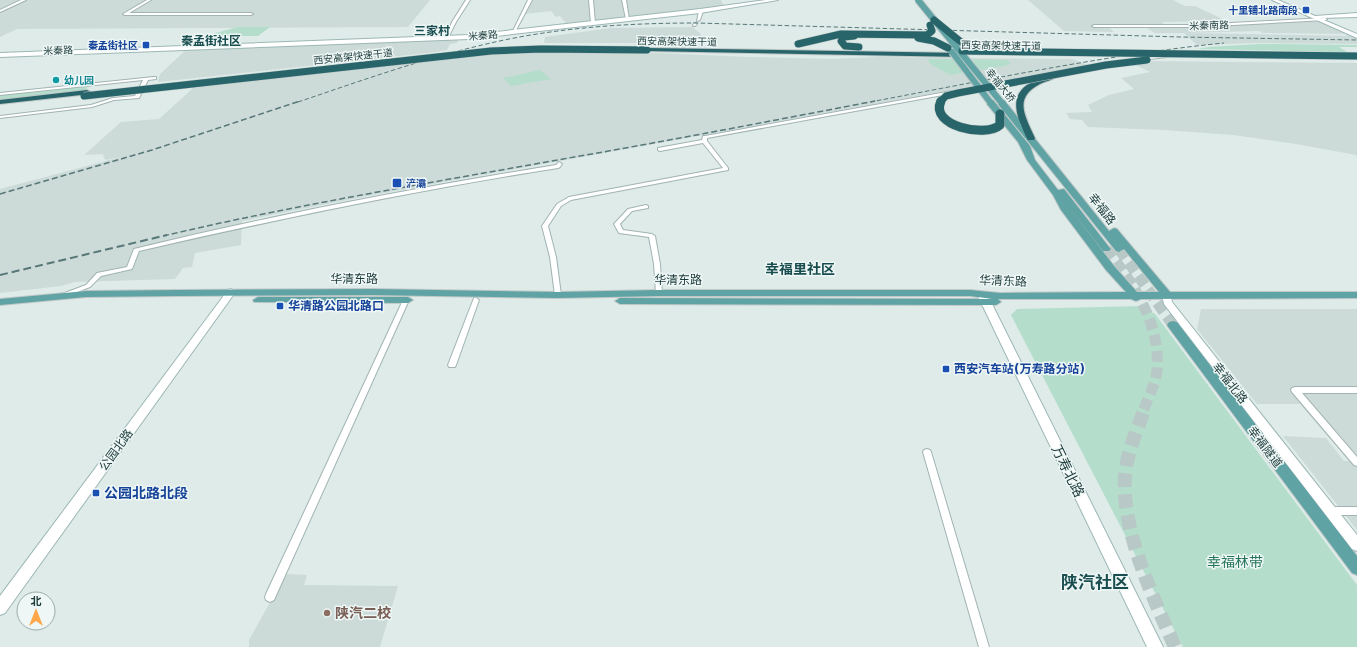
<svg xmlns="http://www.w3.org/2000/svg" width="1357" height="647" font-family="'DejaVu Sans','Noto Sans SC',sans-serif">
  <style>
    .built { fill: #ccdbd8 }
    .green { fill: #b4decb }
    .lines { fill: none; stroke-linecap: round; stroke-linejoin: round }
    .primary-tunnel-far1 { stroke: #b8c8c6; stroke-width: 11; stroke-dasharray: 11 5.5; stroke-linecap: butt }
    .primary-tunnel { stroke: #b8c8c6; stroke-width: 14; stroke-dasharray: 14 7; stroke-linecap: butt }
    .street-casing { stroke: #a1b3b2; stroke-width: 2 }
    .secondary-casing { stroke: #9cb7b5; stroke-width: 2 }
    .primary-casing { stroke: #c0c8c8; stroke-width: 2 }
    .highway-casing { stroke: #c0c8c8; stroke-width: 2 }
    .street { fill: #fff; fill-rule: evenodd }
    .secondary { fill: #fff; fill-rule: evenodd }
    .primary { fill: #5fa3a4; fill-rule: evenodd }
    .highway { fill: #28656a; fill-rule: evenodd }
    .rail-far2 { stroke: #587778; stroke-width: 1; stroke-dasharray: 4.5 2.5; stroke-linecap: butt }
    .rail-far1 { stroke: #587778; stroke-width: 1.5; stroke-dasharray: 6 3; stroke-linecap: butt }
    .rail { stroke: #587778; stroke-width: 2; stroke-dasharray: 8 4; stroke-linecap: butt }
    .primary-bridge-casing { stroke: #c0c8c8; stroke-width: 8; stroke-linecap: butt }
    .highway-bridge-far1-casing { stroke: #c0c8c8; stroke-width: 8; stroke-linecap: butt }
    .highway-bridge-casing { stroke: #c0c8c8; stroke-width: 10; stroke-linecap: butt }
    .primary-bridge { stroke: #5fa3a4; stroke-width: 6 }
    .highway-bridge-far1 { stroke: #28656a; stroke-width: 7 }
    .highway-bridge { stroke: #28656a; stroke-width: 9 }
    .transit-dot { fill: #1a4fb4; stroke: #eef7f5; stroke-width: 1.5 }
    .culture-dot { fill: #0f9aa8; stroke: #eef7f5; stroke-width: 1.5 }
    .education-dot { fill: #8d6e63; stroke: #eef7f5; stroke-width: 1.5 }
    .labels { text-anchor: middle; stroke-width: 3; stroke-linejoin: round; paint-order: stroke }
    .far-transit-label { font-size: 10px; font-weight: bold; fill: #164399; stroke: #eef7f5; text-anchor: end }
    .far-street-label { font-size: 10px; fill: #1e3b3c; stroke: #eef7f5 }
    .far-culture-label { font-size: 10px; font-weight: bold; fill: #0d838f; stroke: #eef7f5; text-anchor: start }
    .far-quarter-label { font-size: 12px; font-weight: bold; fill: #194d4f; stroke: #eef7f5 }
    .street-label { font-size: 12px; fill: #1e3b3c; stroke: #eef7f5 }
    .transit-label { font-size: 12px; font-weight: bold; fill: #164399; stroke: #eef7f5; text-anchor: start }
    .quarter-label { font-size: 14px; font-weight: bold; fill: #194d4f; stroke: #eef7f5 }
    .near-street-label { font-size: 14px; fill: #1e3b3c; stroke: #eef7f5 }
    .near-transit-label { font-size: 14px; font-weight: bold; fill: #164399; stroke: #eef7f5; text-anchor: start }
    .near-park-label { font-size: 14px; fill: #25755a; stroke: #eef7f5 }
    .near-education-label { font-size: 14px; font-weight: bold; fill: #785e54; stroke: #eef7f5; text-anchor: start }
    .near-quarter-label { font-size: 17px; font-weight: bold; fill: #194d4f; stroke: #eef7f5 }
  </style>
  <rect width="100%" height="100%" fill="#deebe9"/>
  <g class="built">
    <polygon points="0,0 430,0 408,27 17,29 0,37"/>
    <polygon points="533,0 721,0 724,6 585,22 566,23 560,16 556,17 551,11 525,14"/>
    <polygon points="1028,0 1173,0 1185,6 1195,6 1227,21 1162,22 1165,25 1106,25 1114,32 1064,31"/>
    <polygon points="1317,21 1345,34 1262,33 1260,31 1189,33 1357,36 1357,44 1254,43 1197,45 1184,33 1155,33 1145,27 1197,27"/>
    <polygon points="692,27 700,33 703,43 544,43 545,37 611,28"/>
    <polygon points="458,40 457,43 450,44 447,50 436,52 158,82 160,74 188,48"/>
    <polygon points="526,52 654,53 749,57 832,59 877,57 1072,59 1088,65 362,197 242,221 241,245 195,253 192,267 183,268 175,279 74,282 61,286 0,293 0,189 121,157 105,160 103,154 84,155 121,122 159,119 193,88 393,64 393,65 401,63 437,59"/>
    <polygon points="1137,61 1357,63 1357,158 1356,155 1296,144 1233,135 1164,130 1088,127 1082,120 1070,119 1066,113 1092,112 1088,105 1109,95 1134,89 1121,78 1150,72 1130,62"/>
    <polygon points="1201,309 1357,309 1357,530 1283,436 1326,438 1344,461 1349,461 1300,404 1257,404 1197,329"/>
    <polygon points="286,574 307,575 304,585 398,586 380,647 249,647 249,640"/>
  </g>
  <g class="green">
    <polygon points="238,27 270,27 258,36 204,36"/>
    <polygon points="1259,44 1357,45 1357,47 1339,47 1347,52 1197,49 1209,47"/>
    <polygon points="930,59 1006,60 1011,63 1009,65 950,75 930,64 928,60"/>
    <polygon points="540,70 551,79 511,86 503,78"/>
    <path d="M88 86 86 90 0 100V95C10 93 19 91 29 90L30 93Z"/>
    <polygon points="1142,306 1155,314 1357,585 1357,647 1183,647 1011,315 1017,309"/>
  </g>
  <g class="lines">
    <g class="primary-tunnel-far1">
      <path d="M1106 249C1133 283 1161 324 1157 370 1156 384 1147 400 1142 414"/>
      <polyline points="1119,249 1173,325"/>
    </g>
    <path class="primary-tunnel" d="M1143 413C1136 433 1127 453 1125 475 1121 530 1153 597 1175 647"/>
    <g class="street-casing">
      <g id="street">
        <polygon points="21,0 26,0 0,12 0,10"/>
        <polygon points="147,0 151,0 129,13 251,13 253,14 251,15 125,15 123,14"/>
        <polygon points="466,0 470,0 456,22 448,38 445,39 452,22"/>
        <polygon points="528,0 532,0 515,32 512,33"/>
        <polygon points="589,0 593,0 595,23 593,24 591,23"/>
        <polygon points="622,0 626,0 629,20 626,19"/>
        <polygon points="701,10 703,11 700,20 697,21 699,11"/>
        <polygon points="1325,18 1327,19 1326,20 1195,27 1094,27 1092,26 1094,25 1195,25"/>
        <polygon points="694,23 695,23 697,24 695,26 693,26"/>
        <polygon points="1165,55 1167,56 1166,57 1142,60 1140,59"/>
        <polygon points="154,77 156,77 156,79 148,80 139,98 114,100 92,107 0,118 0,116 91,105 113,98 135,96 143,80 0,95 0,93"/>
        <polygon points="952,91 954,92 954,93 707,138 707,141 728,168 728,170 571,200 561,206 548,226 556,257 561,295 558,297 555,295 550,257 542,226 557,204 569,197 723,168 703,143 660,151 658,150 658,148 702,140 703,136 705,136"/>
        <path d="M559 162 562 164 560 167 558 168C417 190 278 219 139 251L132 269 101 276 90 287 64 297 61 295 62 294 86 285 97 273 127 267 134 249C273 215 414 188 556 165Z"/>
        <polygon points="646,205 648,206 648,208 632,211 620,224 623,230 652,234 655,236 660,264 662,293 659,295 656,293 654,264 649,237 619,233 614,224 628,209"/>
        <polygon points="404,298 406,298 409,300 274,600 270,602 266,600 265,597 266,594"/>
        <polygon points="474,298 476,298 479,300 456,365 455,367 449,367 448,365"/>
        <polygon points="1295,387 1357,387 1357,393 1302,393 1357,457 1357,466 1354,465 1292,392 1291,390 1292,388"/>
        <polygon points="927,449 930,450 931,452 989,647 979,647 923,452 924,450"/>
        <polygon points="1331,507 1357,507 1357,515 1331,515 1328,514 1326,511 1328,508"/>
      </g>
    </g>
    <g class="secondary-casing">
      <g id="secondary">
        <polygon points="766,0 778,0 700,13 469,39 0,57 0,53 469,35 700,9"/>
        <polygon points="1272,0 1278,0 1315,16 1357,13 1357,17 1319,18 1357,34 1357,38"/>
        <polygon points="231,289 236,292 234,294 5,613 0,615 0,596 228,290"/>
        <polygon points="982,291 987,294 1163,647 1147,647 977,294"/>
        <polygon points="1167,292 1170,293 1172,302 1357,535 1357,551 1352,549 1164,304 1162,295"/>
      </g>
    </g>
    <g class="primary-casing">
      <g id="primary">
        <polygon points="987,100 993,100 1030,146 1035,160 1058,190 1064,189 1109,247 1111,249 1109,251 1103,251 1066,203 1114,266 1137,292 1159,292 1124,249 1119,252 1116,251 998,104 998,100 1004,100 1109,231 1114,228 1117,229 1170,292 1357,292 1357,298 1141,299 1136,301 1131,299 998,299 1001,302 996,305 620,304 615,301 620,298 993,299 970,296 659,296 558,298 373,295 177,296 86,297 0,305 0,299 86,291 177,290 373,289 558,292 659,290 970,290 1000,293 1126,292 1106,270 1061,210 1053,195 1027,160 1018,142 987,104"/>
        <polygon points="258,297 408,297 413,300 408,303 254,302 253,300"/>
        <polygon points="1173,321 1177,322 1357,556 1357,575 1352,573 1169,328 1167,325 1169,322"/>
      </g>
    </g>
    <g class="highway-casing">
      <g id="highway">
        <polygon points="647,48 964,53 967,55 964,57 645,51 645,49"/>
        <path d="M1051 74H1054L1058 76C1053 80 1046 81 1040 84 1013 98 1025 116 1035 138L1034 140H1028C1024 134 1022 126 1019 120 1009 90 1027 83 1051 74Z"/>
        <polygon points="87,90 91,92 90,94 0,104 0,100"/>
      </g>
    </g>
    <use href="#street" class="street"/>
    <use href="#secondary" class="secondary"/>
    <use href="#primary" class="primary"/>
    <use href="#highway" class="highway"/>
    <g class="rail-far2">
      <path d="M298 102C372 77 447 50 525 36 582 26 639 23 697 23L1180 37 1357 40"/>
      <path d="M870 102C987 80 1105 55 1224 43"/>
    </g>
    <g class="rail-far1">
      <polyline points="0,194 152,150 300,101"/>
      <path d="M163 236C295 205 429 183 563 159 667 141 771 121 875 101"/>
    </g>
    <polyline class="rail" points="0,275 167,235"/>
    <g class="primary-bridge-casing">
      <g id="primary-bridge">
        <polyline points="918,0 1001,102"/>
        <polyline points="952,52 990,102"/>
      </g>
    </g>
    <g class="highway-bridge-far1-casing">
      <g id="highway-bridge-far1">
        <polyline points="934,20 961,42 978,47"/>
        <polyline points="854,36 844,37 841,41 845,46 859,47"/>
        <polyline points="918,38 934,41 948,48"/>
        <polyline points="798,44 841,34 927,35 932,31 930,25"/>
        <polyline points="962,51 1357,56"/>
        <polyline points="84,96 491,51 541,49 647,50"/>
        <polyline points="940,102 946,96 958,93 1106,65 1147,60"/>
      </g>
    </g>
    <g class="highway-bridge-casing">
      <path id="highway-bridge" d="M941 101C929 126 986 138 1000 125V114"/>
    </g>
    <use href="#primary-bridge" class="primary-bridge"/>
    <use href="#highway-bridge-far1" class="highway-bridge-far1"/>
    <use href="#highway-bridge" class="highway-bridge"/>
  </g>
  <g class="transit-dot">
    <rect x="1302" y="6" width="8" height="8" rx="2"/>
    <rect x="142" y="41" width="8" height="8" rx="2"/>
    <rect x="392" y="178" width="10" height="10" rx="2"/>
    <rect x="276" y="302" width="8" height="8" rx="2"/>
    <rect x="942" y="365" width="8" height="8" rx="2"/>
    <rect x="92" y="489" width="8" height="8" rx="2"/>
  </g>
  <circle class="culture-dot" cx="56" cy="80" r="4"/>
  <circle class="education-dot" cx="327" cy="613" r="4"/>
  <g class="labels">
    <g class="far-transit-label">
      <text x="1298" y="14">十里铺北路南段</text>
      <text x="138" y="49">秦孟街社区</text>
      <text x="406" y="187" text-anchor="start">浐灞</text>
    </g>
    <g class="far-street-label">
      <text transform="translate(1209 25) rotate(-2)" y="4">米秦南路</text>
      <text transform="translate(483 35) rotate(-5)" y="4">米秦路</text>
      <text transform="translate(677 41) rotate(1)" y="4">西安高架快速干道</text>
      <text transform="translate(1001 45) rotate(1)" y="4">西安高架快速干道</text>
      <text transform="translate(58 50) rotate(-2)" y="4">米秦路</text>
      <text transform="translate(353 56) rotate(-6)" y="4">西安高架快速干道</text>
      <text transform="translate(1001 85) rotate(51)" y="4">幸福大桥</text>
    </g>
    <g class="far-culture-label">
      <text x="64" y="84">幼儿园</text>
    </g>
    <g class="far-quarter-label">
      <text x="432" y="35">三家村</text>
      <text x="211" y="45">秦孟街社区</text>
    </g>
    <g class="street-label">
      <text transform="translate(1102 209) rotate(52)" y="4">幸福路</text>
      <text x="354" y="283">华清东路</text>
      <text x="678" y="284">华清东路</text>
      <text transform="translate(1003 281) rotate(2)" y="4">华清东路</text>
      <text transform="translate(1230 383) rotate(52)" y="4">幸福北路</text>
      <text transform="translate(1265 447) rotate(53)" y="4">幸福隧道</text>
      <text transform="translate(116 450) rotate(-54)" y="4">公园北路</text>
    </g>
    <g class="transit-label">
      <text x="288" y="310">华清路公园北路口</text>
      <text x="954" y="373">西安汽车站(万寿路分站)</text>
    </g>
    <g class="quarter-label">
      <text x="800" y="274">幸福里社区</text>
    </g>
    <g class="near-street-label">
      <text transform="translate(1068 471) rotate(64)" y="5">万寿北路</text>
    </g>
    <g class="near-transit-label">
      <text x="104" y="498">公园北路北段</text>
    </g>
    <g class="near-park-label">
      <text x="1235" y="567">幸福林带</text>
    </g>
    <g class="near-education-label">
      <text x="335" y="618">陕汽二校</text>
    </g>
    <g class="near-quarter-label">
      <text x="1095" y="588">陕汽社区</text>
    </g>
  </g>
  <g transform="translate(36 611)"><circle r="19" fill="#eef7f5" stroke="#9bacab"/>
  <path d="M0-3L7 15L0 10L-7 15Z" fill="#fda74a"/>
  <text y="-6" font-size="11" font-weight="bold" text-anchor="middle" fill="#1e3b3c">北</text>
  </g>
</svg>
